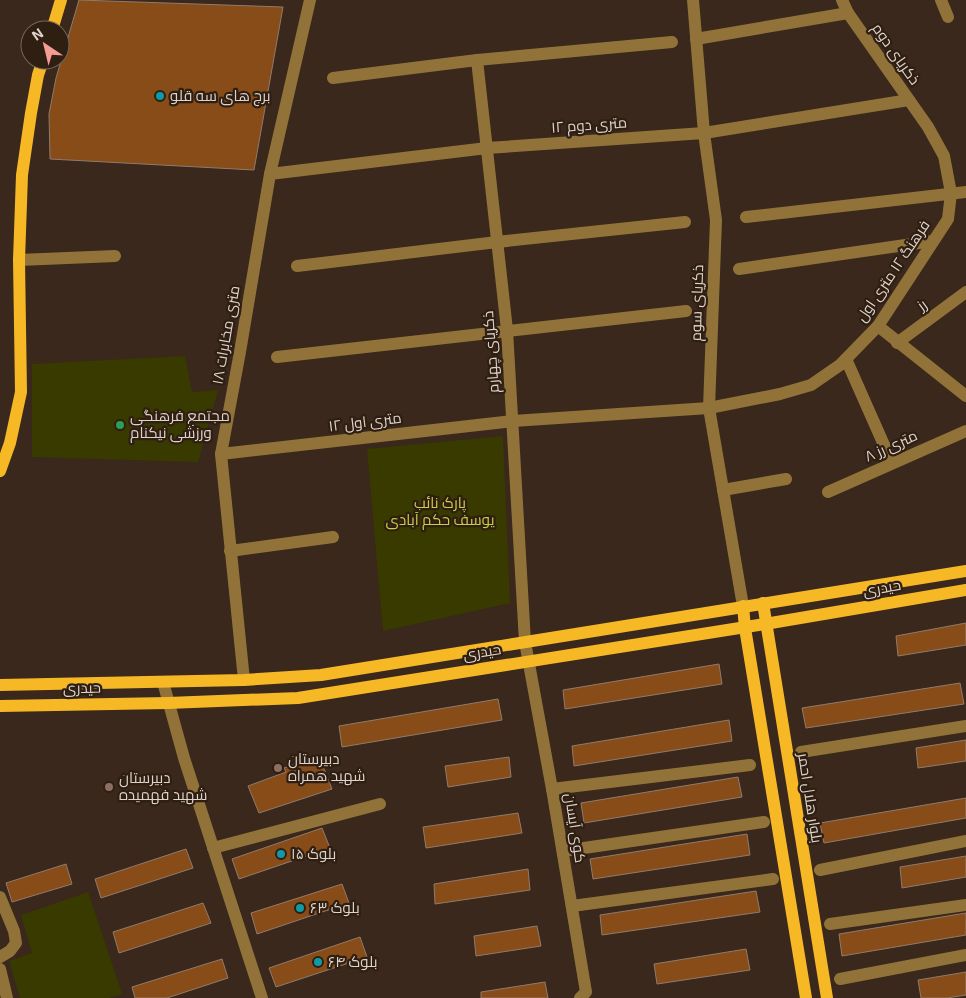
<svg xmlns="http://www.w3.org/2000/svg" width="966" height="998" font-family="'Exo 2',Cairo,sans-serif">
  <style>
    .green { fill: #383a00 }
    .building { fill: #884c18; stroke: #907b6c }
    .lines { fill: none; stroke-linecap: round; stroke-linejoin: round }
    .minor { stroke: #917339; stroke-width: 12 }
    .major { stroke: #f7b826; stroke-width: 12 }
    .culture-dot { fill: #0f9aa8; stroke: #2f1e12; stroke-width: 2 }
    .leisure-dot { fill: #2e9e5b; stroke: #2f1e12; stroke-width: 2 }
    .education-dot { fill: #8d6e63; stroke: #2f1e12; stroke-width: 2 }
    .labels { text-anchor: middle; stroke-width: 4.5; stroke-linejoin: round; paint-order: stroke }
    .street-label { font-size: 15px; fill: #dfd4cc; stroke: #2f1e12 }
    .poi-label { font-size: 15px; fill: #dfd4cc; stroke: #2f1e12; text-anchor: start }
    .park-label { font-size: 15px; fill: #cad043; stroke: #2f1e12 }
  </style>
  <rect width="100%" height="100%" fill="#39281b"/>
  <g class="green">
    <polygon points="185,356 192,392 218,390 198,462 32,457 32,364"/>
    <polygon points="503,436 510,603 383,631 367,449"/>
    <polygon points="88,892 122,994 109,998 20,998 9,961 32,953 21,915"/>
  </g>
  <g class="building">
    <polygon points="79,0 283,7 254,170 50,159 49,114 56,78"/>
    <polygon points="966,623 966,645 898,656 896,636"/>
    <polygon points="719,664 722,684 565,709 563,690"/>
    <polygon points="960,683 964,704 806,728 802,708"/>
    <polygon points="498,699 502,720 342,747 339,726"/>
    <polygon points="729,720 732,741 574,766 572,746"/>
    <polygon points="966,740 966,761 918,768 916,748"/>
    <polygon points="319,756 332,789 259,813 248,786 286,772 284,768"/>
    <polygon points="509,757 511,777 448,787 445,766"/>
    <polygon points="738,777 742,797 584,823 581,803"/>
    <polygon points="966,798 966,818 824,843 820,823"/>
    <polygon points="518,813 522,833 426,848 423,827"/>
    <polygon points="322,828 330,848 239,879 232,859"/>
    <polygon points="747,834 750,855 593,879 590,859"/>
    <polygon points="186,849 193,868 101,898 95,879"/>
    <polygon points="966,856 966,877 902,888 900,867"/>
    <polygon points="66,864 72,884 12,902 6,883"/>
    <polygon points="528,869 530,890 435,904 434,884"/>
    <polygon points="342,884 349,903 257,934 251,913"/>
    <polygon points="756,891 760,912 602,935 600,915"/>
    <polygon points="203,903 211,923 119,953 113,932"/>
    <polygon points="966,913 966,935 842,956 839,934"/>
    <polygon points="537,926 541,946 476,956 474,936"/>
    <polygon points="360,937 367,957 276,987 269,968"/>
    <polygon points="746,949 750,970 657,984 654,964"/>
    <polygon points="222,959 228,978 167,998 135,998 132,987"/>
    <polygon points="966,972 966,995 947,998 921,998 918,980"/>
    <polygon points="545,982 548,998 481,998 481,992"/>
  </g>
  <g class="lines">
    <g class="minor">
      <polyline points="693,0 704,133 716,220 709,408 743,606"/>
      <polyline points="941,0 948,17"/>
      <polyline points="696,39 848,13"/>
      <polyline points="477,60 507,330 525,642 552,789 586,992 580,998"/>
      <polyline points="333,78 477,60 672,42"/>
      <polyline points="270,174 487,148 704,133 909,100"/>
      <polyline points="746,217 966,192"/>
      <polyline points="19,260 115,256"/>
      <polyline points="297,266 497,242 685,222"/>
      <polyline points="739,269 933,241"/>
      <polyline points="878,326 966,396"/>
      <polyline points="897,343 966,292"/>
      <polyline points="277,357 686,311"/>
      <polyline points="846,359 892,463"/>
      <polyline points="221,454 513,421 709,408 780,394 811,385 840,365 878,326 948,219 951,193 944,156 928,127 848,13 842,0"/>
      <polyline points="723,490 786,479"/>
      <polyline points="828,492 966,431"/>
      <polyline points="230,551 333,537"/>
      <polyline points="244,680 221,454 240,352 270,174 310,0"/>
      <polyline points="163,682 184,758 262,998"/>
      <polyline points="801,752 966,726"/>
      <polyline points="552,789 750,765"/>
      <polyline points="213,848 380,804"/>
      <polyline points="563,851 764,822"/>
      <polyline points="820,870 966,841"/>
      <polyline points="0,897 14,931 16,943 10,951 0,957"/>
      <polyline points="572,906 773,879"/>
      <polyline points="830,924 966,905"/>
      <polyline points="0,969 7,998"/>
      <polyline points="840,979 966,955"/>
    </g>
    <g class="major">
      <polyline points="52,30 61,0"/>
      <polyline points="0,471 10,443 21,392 19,260 22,175 31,113 38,75 43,60"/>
      <polyline points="763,603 827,998"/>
      <polyline points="743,606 745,628 806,998"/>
      <polyline points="0,685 244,680 321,675 966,571"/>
      <polyline points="0,706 168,703 298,698 765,624 966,590"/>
    </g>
  </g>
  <g class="culture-dot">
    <circle cx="160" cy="96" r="5"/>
    <circle cx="281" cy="854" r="5"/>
    <circle cx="300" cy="908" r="5"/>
    <circle cx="318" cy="962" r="5"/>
  </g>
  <circle class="leisure-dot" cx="120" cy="425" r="5"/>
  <g class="education-dot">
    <circle cx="278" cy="768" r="5"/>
    <circle cx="109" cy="787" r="5"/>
  </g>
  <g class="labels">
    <g class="street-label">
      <text transform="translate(896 54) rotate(55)" y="5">ذکریای دوم</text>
      <text transform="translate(589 125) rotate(-4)" y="5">۱۲ متری دوم</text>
      <text transform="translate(893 271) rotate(-56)" y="5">فرهنگ ۱۲ متری اول</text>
      <text transform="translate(697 303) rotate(-88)" y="5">ذکریای سوم</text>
      <text transform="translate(922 305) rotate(-36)" y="5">رز</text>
      <text transform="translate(226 335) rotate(-80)" y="5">۱۸ متری مخابرات</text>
      <text transform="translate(491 352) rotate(-94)" y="5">ذکریای چهارم</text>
      <text transform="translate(365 422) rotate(-7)" y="5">۱۲ متری اول</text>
      <text transform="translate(891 446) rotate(-24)" y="5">۸ متری رز</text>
      <text transform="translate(882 588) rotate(-10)" y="5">حیدری</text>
      <text transform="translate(482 652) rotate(-9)" y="5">حیدری</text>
      <text transform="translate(82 688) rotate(-1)" y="5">حیدری</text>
      <text transform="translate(810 798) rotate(81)" y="5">بلوار هلال احمر</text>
      <text transform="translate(575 828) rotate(81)" y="5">کوی آیسان</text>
    </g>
    <g class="poi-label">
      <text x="170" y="101">برج های سه قلو</text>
      <text x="130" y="421">مجتمع فرهنگی<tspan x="130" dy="17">ورزشی نیکنام</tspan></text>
      <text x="288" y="764">دبیرستان<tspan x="288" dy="17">شهید همراه</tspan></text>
      <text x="119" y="783">دبیرستان<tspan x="119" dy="17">شهید فهمیده</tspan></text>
      <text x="291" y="859">بلوک ۱۵</text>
      <text x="310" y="913">بلوک ۶۳</text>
      <text x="328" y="967">بلوک ۶۴</text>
    </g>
    <g class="park-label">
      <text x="440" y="508">پارک نائب<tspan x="440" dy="17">یوسف حکم آبادی</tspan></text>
    </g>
  </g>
  <g transform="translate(45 45) rotate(325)"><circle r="24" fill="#2f1e12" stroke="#75675c"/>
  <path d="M0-4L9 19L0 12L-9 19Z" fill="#f59c95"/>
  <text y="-8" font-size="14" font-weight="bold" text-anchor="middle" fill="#dfd4cc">N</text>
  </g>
</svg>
